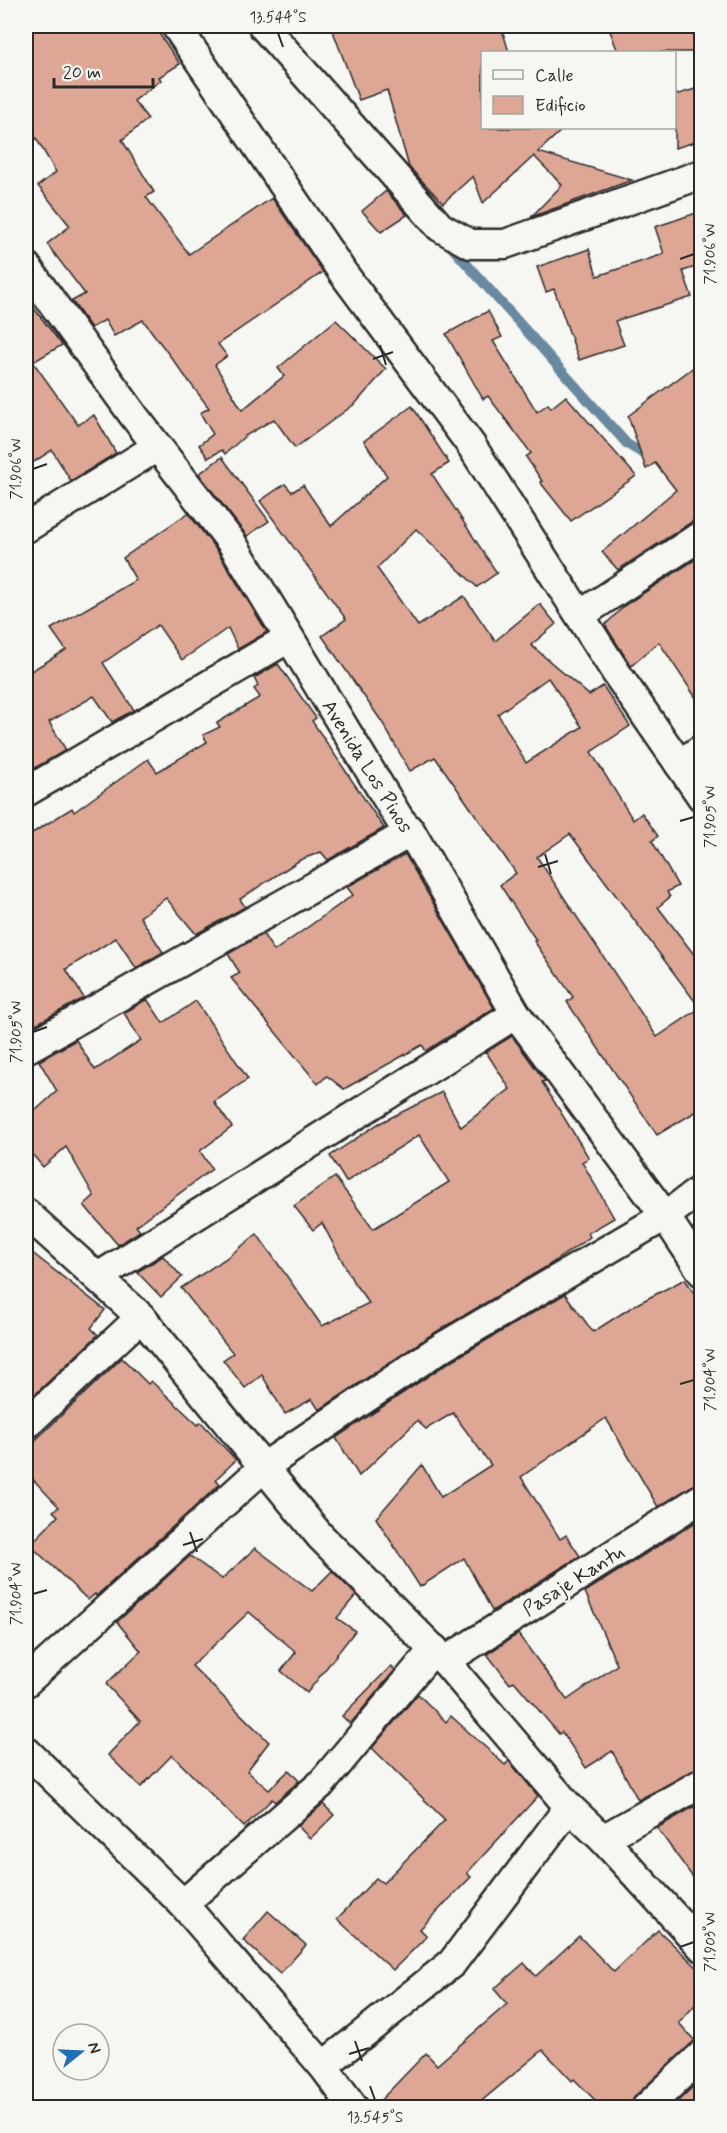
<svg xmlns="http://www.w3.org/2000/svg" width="727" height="2133" font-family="Mynerve,sans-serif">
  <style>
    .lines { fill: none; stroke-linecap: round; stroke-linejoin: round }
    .stream { stroke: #6889a0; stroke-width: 10 }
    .building { fill: #dda695; stroke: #2b2b2b; stroke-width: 1.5; fill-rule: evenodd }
    .minor-casing { stroke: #2b2b2b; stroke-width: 33 }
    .minor { stroke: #f6f6f2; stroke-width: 28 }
    .ticks { fill: none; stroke: #2b2b2b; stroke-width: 2 }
    .labels { text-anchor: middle; stroke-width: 4.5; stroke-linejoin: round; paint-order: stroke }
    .street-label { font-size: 20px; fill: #2b2b2b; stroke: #f6f6f2 }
    .neatline { fill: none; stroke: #2b2b2b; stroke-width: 2 }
    .ticks-label { font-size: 15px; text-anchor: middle; fill: #2b2b2b }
  </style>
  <rect width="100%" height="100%" fill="#f6f6f2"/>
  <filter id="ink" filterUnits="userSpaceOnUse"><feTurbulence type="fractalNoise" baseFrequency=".0167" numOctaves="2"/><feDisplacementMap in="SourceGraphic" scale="12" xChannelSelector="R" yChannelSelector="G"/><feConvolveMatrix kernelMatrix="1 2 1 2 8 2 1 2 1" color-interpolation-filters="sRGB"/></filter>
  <g filter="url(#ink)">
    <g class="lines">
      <polyline class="stream" points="447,242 627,444 652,459"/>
    </g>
    <g class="building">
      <polygon points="26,26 154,26 180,64 159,77 161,80 134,101 148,119 122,140 154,192 146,197 189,254 272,198 323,272 218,344 227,356 215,365 242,410 284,376 278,368 336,320 386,369 356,403 295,448 274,419 245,436 225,454 222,450 208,458 199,445 213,434 200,413 209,408 143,320 114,336 105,320 91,328 72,301 85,294 47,244 70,226 38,186 56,172 26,121"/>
      <polygon points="331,26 501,26 509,52 483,52 483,128 564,128 538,152 632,180 531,217 562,185 534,156 483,203 473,176 443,203 409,167 387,90 359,100"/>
      <polygon points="608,26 702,26 702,52 618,52"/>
      <polygon points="702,87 702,140 675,148 675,95"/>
      <polygon points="386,191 407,215 381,232 362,211"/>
      <polygon points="702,211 702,265 683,271 692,297 615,321 624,345 579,360 554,289 546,292 537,267 589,249 597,276 664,254 655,227"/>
      <polygon points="26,298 62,345 33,362 78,425 94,415 116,453 71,481 52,450 26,467"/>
      <polygon points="488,311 502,337 493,341 537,412 548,404 551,408 566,396 636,476 571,521 540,482 542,481 526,457 531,453 488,396 483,399 446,334"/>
      <polygon points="702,361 702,519 693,521 618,570 602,552 676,490 655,463 646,469 628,416"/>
      <path d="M412 406 449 463 432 474 497 573 477 587 416 529 377 568 418 626 464 596 495 641 540 604 556 624 531 645 589 695 603 686 630 726 591 752 633 820 642 813 658 836 652 841 678 886 667 892 670 897 658 907 702 965V1108L657 1135 567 1002 573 997 534 941 536 940 500 885 516 873 435 757 410 771 382 722 322 636 346 619 260 501 285 484 292 492 303 485 331 526 387 476 364 441ZM548 678 582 727 526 763 498 714ZM570 834 700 1008 657 1037 537 857Z"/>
      <polygon points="222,457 269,521 247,536 199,474"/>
      <polygon points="188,513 218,552 267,632 238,649 228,628 182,660 158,625 103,663 134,710 112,722 94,696 49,722 66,750 26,773 26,674 66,650 51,629 136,580 123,558"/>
      <polygon points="702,555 702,707 659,642 631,666 605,625 625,605"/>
      <polygon points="278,664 316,718 312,721 384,828 328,860 321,852 300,860 240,899 245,907 196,934 166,898 140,917 163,952 136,968 116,938 66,969 84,998 36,1024 26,1007 26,837 72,808 74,812 148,759 157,772 207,742 203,735 220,727 217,723 260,697 254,689 258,686 254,678"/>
      <polygon points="405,854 494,1008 426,1051 422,1045 344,1089 327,1076 318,1084 231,978 240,973 228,954 263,934 274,951 353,895 347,887"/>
      <polygon points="147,999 163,1023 196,1001 248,1079 214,1102 232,1127 200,1151 212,1169 136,1226 140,1231 118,1245 84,1205 94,1196 66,1147 43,1167 26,1147 26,1119 57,1091 39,1061 76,1040 95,1070 141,1040 124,1013"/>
      <polygon points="512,1036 545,1081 542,1082 589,1158 582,1162 614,1218 588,1233 590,1237 546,1267 431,1335 319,1410 312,1399 285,1414 262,1375 245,1388 223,1360 233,1353 181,1288 228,1257 257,1234 322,1326 369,1303 354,1283 322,1223 313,1230 294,1206 335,1177 373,1229 449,1182 419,1135 346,1182 330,1156 378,1124 442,1092 461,1127 510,1089 486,1052"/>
      <polygon points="26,1248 105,1310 91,1328 98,1335 30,1399 26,1395"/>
      <polygon points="163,1256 182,1277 161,1297 137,1272"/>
      <polygon points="685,1279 702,1306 702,1482 658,1507 606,1418 521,1477 560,1539 566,1535 580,1556 492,1611 464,1558 420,1587 376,1518 422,1465 441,1497 491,1465 453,1413 426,1429 417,1421 359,1476 336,1438 448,1363 565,1294 593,1332 635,1305"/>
      <polygon points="122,1358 148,1384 151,1381 198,1425 201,1422 236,1460 216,1479 220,1484 96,1596 95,1594 88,1600 30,1545 58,1516 53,1511 59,1507 26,1472 26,1449"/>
      <polygon points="702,1518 702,1767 638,1800 612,1751 586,1768 562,1732 559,1734 514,1681 510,1684 487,1654 518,1634 567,1700 617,1665 585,1592"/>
      <polygon points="255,1548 312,1591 332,1571 356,1595 337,1618 355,1631 307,1693 281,1671 296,1652 249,1612 192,1666 269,1742 247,1771 269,1790 289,1770 299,1781 275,1802 272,1799 244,1827 172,1755 141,1787 108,1755 140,1721 106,1684 141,1651 117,1622 190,1556 222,1579"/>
      <polygon points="391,1666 395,1670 350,1724 342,1716"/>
      <polygon points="418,1694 446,1722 451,1716 505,1765 509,1761 538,1796 467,1873 471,1877 420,1929 427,1936 393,1970 337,1919 376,1878 383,1883 445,1820 372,1748"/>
      <polygon points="702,1802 702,1890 657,1828"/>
      <polygon points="323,1804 334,1815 310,1839 298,1826"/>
      <polygon points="268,1911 306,1945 280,1974 243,1940"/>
      <polygon points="658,1930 702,1972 702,1997 679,2023 695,2041 635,2096 630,2108 603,2108 574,2079 572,2081 543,2050 473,2108 373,2108 426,2053 437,2065 507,2004 494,1989 524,1963 536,1976 579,1936 614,1972"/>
      <polygon points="702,2078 702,2108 671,2108"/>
    </g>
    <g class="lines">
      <g class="minor-casing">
        <g id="minor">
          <polyline points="176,26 343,273 471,445 617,674 702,797"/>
          <polyline points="263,26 440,227 470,244 505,244 702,174"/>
          <polyline points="26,266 134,416 232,543 400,820 411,832 516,1014 665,1216 702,1272"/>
          <polyline points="26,528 157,447"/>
          <polyline points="580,615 702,535"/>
          <polyline points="679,764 702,749"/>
          <polyline points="26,792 289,638"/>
          <polyline points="26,1049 411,832"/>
          <polyline points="26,1213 141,1317 320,1536 445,1661 569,1807 603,1839 702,1947"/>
          <polyline points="98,1277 516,1014"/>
          <polyline points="26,1425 141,1317"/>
          <polyline points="445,1661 702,1498"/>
          <polyline points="26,1682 265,1466 439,1349 665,1216 702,1189"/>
          <polyline points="26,1751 183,1904 323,2066 354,2108"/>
          <polyline points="603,1839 702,1783"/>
          <polyline points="183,1904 321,1784 434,1649"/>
          <polyline points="323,2066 452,1963 569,1807"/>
          <polyline points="646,2108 702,2055"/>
        </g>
      </g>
      <use href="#minor" class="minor"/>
    </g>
  </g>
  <path class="ticks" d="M278 33 283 47M680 259 694 254M380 345 386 365M373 359 393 352M33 469 47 464M680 821 694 817M545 854 551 874M538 867 558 861M33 1032 47 1027M680 1384 694 1380M190 1532 197 1552M183 1545 203 1539M33 1594 47 1590M680 1947 694 1942M355 2041 362 2061M349 2054 369 2048M370 2086 375 2100"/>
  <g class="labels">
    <g class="street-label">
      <text transform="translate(368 766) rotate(58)" y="7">Avenida Los Pinos</text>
      <text transform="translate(573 1580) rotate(-32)" y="7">Pasaje Kantu</text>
    </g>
  </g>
  <rect width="727" height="2133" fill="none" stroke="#f6f6f2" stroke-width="66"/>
  <rect x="481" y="51" width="195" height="78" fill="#f6f6f2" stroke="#a5a5a2" stroke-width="1.5"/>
  <rect x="493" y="70" width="30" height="9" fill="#f6f6f2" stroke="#a5a5a2" stroke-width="1.5"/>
  <text x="535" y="81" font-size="18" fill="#2b2b2b">Calle</text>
  <rect x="493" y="96" width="30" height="18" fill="#dda695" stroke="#a5a5a2" stroke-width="1.5"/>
  <text x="535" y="111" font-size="18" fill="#2b2b2b">Edificio</text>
  <g transform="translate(81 2052) rotate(72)"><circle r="28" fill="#f6f6f2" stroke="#a5a5a2" stroke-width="1.5"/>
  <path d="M0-4.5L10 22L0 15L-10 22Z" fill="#1f6fb2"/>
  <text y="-9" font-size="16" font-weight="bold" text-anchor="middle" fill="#2b2b2b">N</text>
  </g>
  <path d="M54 78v9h99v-9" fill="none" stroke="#2b2b2b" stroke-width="3"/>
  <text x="63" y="78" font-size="18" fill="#2b2b2b" stroke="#f6f6f2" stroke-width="4.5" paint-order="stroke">20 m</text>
  <rect x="33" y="33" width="661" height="2067" class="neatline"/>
  <g class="ticks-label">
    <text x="278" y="22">13.544°S</text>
    <text transform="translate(710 254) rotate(-90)" y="5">71.906°W</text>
    <text transform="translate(16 469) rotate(-90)" y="5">71.906°W</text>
    <text transform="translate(710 817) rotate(-90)" y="5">71.905°W</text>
    <text transform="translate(16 1032) rotate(-90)" y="5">71.905°W</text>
    <text transform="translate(710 1380) rotate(-90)" y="5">71.904°W</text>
    <text transform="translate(16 1594) rotate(-90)" y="5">71.904°W</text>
    <text transform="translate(710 1942) rotate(-90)" y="5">71.903°W</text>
    <text x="375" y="2122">13.545°S</text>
  </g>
</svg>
